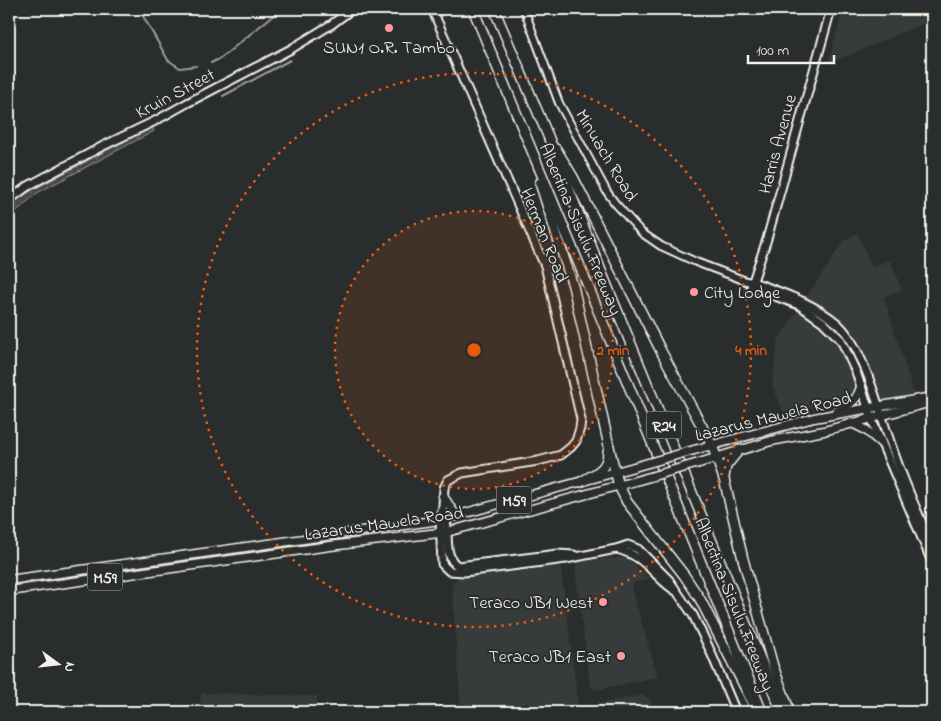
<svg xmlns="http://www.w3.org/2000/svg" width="941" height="721" font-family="'Indie Flower',sans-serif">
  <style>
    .built { fill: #373a3a }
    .grass { fill: url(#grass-dots); stroke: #9c9c96 }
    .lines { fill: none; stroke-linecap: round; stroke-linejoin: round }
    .stream { stroke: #9f9f9a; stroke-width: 2 }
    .tertiary-casing { stroke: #f4f1e8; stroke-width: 10 }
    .secondary-casing { stroke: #f4f1e8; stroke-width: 11 }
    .primary-casing { stroke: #f4f1e8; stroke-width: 11 }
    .motorway-casing { stroke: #f4f1e8; stroke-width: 12 }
    .tertiary { stroke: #2a2d2e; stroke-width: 6 }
    .secondary { stroke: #2a2d2e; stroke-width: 7 }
    .primary { stroke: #2a2d2e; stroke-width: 8 }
    .motorway { stroke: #2a2d2e; stroke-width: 9 }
    .primary-bridge-casing { stroke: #f4f1e8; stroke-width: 11; stroke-linecap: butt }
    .primary-bridge { stroke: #2a2d2e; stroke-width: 8 }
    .ring { fill: none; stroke: #e8590c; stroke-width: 2.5; stroke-dasharray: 2.5 5 }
    .poi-dot { fill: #ff9aa2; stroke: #2a2d2e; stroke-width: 2 }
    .labels { text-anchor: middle; stroke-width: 4; stroke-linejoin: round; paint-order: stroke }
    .shield { fill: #2a2d2e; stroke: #b7b6b0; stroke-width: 1 }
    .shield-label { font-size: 16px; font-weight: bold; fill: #f4f1e8 }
    .poi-label { font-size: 18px; fill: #f4f1e8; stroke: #2a2d2e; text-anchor: end }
    .street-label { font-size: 18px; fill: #f4f1e8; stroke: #2a2d2e }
    .centre { fill: #e8590c; stroke: #2a2d2e; stroke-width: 2.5 }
    .ring-label { font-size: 15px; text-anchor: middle; font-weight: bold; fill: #e8590c; stroke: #2a2d2e; stroke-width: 4; stroke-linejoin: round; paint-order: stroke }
  </style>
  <defs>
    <pattern id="grass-dots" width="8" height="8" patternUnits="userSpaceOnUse" patternTransform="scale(1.25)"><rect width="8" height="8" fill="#444645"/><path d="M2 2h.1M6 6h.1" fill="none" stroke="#606160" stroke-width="1.8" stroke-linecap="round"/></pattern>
  </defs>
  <rect width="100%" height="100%" fill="#2a2d2e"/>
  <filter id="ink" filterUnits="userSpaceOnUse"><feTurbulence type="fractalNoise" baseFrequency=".02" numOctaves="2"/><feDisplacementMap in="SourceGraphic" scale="10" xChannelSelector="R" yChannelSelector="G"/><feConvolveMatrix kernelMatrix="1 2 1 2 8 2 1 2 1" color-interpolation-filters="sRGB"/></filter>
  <g filter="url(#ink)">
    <g class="built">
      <polygon points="843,9 932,9 932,20 828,64"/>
      <polygon points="858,233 872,267 890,260 902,290 884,297 914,394 875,402 870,386 833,404 784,413 772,385 778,340 844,241"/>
      <polygon points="627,557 649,579 634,583 631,587 658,677 595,690 590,685 575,567 579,561"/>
      <polygon points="555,565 561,569 579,712 461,712 452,584 457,578"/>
      <polygon points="201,693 317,696 317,712 200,712"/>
      <polygon points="643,695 650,699 654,712 593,712 597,704"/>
    </g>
    <polygon class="grass" points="150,127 152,127 154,131 37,193 9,218 9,205 16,199"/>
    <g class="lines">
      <g class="stream">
        <polyline points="139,9 168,60 180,68 196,66"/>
        <polyline points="211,63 221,58 281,9"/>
        <polyline points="223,96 290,60"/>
      </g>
      <g class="tertiary-casing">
        <polyline id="tertiary" points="524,9 559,103 607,192 615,203 642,233 661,246 696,262 746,281 753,282"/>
      </g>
      <g class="secondary-casing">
        <g id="secondary">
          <polyline points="432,9 545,266 581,419 580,428 576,441 571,447 561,455 538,461 462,473 448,480 444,488 443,506 440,520 442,564 449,571 464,572 566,559 616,549 628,545 638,549 669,580 693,615 709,648 736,712"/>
          <polyline points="831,9 767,239 751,287 799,305 823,322 841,340 856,372 874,425 932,562"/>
          <polyline points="9,200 28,186 103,146 155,121 189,102 291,49 332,24 352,9"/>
          <path d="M753 282C783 293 814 303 838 324 865 349 880 415 893 450 904 482 918 514 932 545"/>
          <path d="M445 513C450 529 442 557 458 566L558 554 574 555"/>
          <path d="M617 549C647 557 651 574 674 590"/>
        </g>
      </g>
      <g class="primary-casing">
        <g id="primary">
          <path d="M836 412C848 405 858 401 861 386"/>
          <polyline points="852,423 866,430 881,443"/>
          <polyline points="694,450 814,418 932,397"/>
          <polyline points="699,463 771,441 824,431 932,402"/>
          <polyline points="443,496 456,516"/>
          <polyline points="9,580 440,520 634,467"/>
          <polyline points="9,591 330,546 447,532 639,480"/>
        </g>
      </g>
      <g class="motorway-casing">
        <g id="motorway">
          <polyline points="473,9 579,264 762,712"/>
          <polyline points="494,9 548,136 603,276 782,712"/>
          <polyline points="556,149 573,177 661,351 712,445 724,479 743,559 773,666 790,712"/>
          <polyline points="540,183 573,286 611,455 619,486 627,502 684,575 700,599 753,703"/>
          <polyline points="724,477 726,466 739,450"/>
          <path d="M581 482C596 473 608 470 608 451"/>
        </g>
      </g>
      <use href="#tertiary" class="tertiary"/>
      <use href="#secondary" class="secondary"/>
      <use href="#primary" class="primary"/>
      <use href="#motorway" class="motorway"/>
      <g class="primary-bridge-casing">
        <g id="primary-bridge">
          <polyline points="634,467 694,450"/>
          <polyline points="639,480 699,463"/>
        </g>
      </g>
      <use href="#primary-bridge" class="primary-bridge"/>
    </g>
  </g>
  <circle cx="474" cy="350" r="139" fill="#e8590c" fill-opacity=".12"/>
  <g class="ring">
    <circle cx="474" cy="350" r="139"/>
    <circle cx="474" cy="350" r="277"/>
  </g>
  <g class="poi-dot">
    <circle cx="389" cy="28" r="5"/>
    <circle cx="694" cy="292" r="5"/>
    <circle cx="603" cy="602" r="5"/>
    <circle cx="621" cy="656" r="5"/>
  </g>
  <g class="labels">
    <g class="shield">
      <rect x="646.5" y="411.5" width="35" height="27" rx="4"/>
      <rect x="496.5" y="486.5" width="35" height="27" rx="4"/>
      <rect x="87.5" y="563.5" width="35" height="27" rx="4"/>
    </g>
    <g class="shield-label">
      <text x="664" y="431">R24</text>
      <text x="514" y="506">M59</text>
      <text x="105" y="583">M59</text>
    </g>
    <g class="poi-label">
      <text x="389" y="53" text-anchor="middle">SUN1 O.R. Tambo</text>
      <text x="704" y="298" text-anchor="start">City Lodge</text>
      <text x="593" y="608">Teraco JB1 West</text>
      <text x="611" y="662">Teraco JB1 East</text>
    </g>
    <g class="street-label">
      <text transform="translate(175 93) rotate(-28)" y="6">Kruin Street</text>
      <text transform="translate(777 144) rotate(-75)" y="6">Harris Avenue</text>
      <text transform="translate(607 155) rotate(59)" y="6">Minuach Road</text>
      <text transform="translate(581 229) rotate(67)" y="6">Albertina Sisulu Freeway</text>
      <text transform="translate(545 235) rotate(68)" y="6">Herman Road</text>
      <text transform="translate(773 416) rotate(-14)" y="6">Lazarus Mawela Road</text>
      <text transform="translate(384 523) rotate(-8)" y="6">Lazarus Mawela Road</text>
      <text transform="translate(735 604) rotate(68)" y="6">Albertina Sisulu Freeway</text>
    </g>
  </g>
  <circle cx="474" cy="350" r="8" class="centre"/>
  <g class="ring-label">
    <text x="613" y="355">2 min</text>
    <text x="751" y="355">4 min</text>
  </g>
  <rect width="941" height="721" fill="none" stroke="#2a2d2e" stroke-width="30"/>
  <rect x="15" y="15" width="911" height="691" fill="none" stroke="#f4f1e8" stroke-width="2" filter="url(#ink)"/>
  <g transform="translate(58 664) rotate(105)" stroke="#2a2d2e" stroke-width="4" paint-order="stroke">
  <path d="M0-4L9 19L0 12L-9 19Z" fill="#f4f1e8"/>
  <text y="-8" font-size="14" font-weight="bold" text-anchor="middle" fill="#f4f1e8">N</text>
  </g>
  <path d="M748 55v8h86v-8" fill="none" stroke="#f4f1e8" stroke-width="2.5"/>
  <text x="756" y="55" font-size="15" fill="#f4f1e8" stroke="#2a2d2e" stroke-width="4" paint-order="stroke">100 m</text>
</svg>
